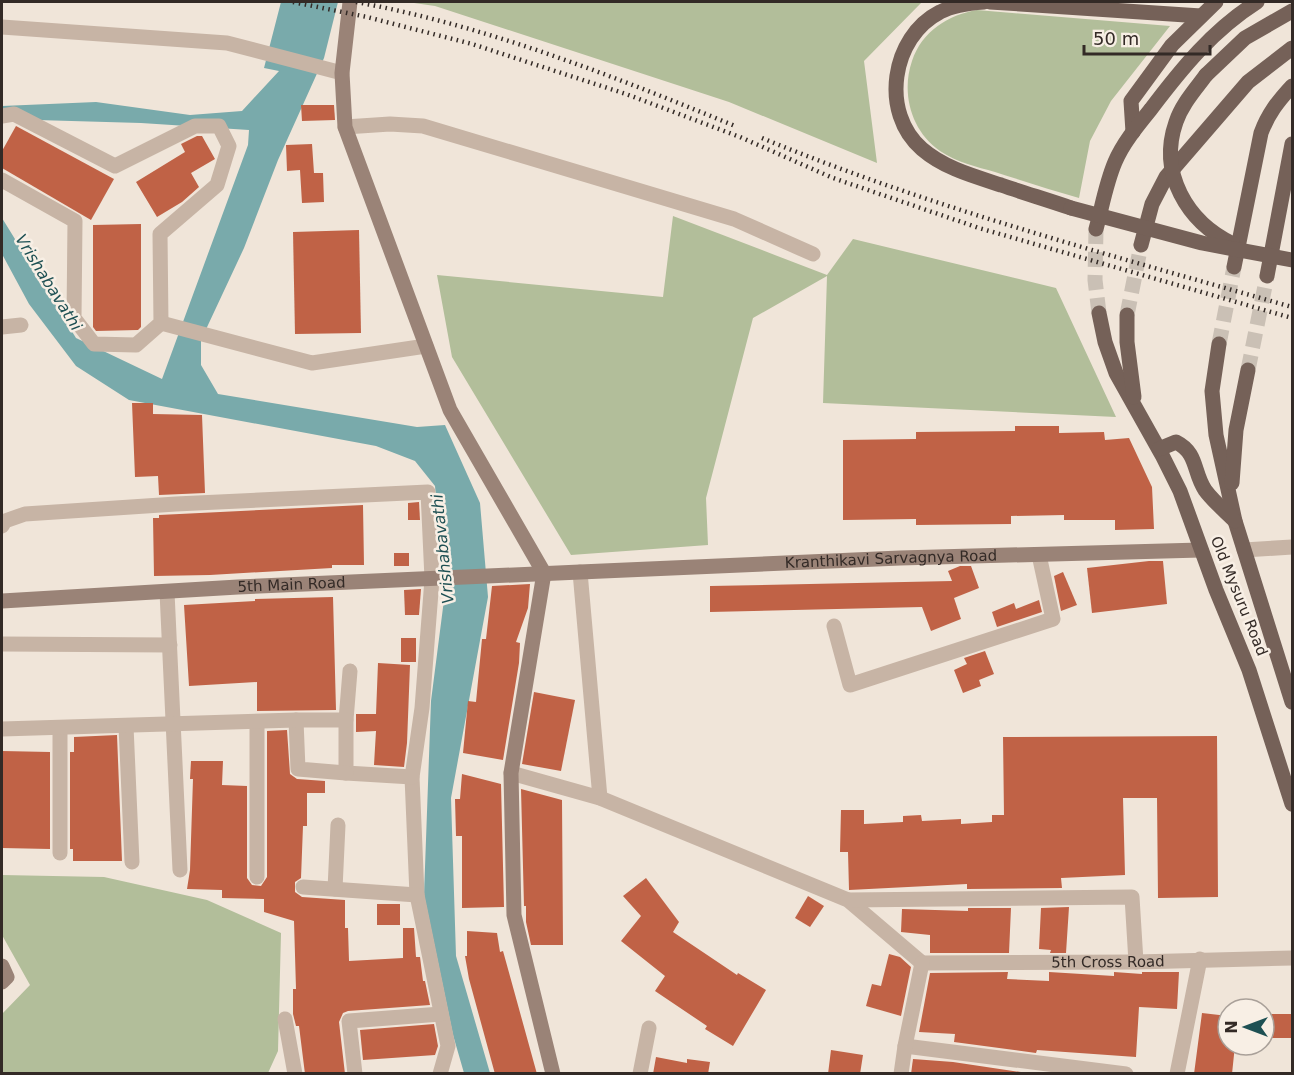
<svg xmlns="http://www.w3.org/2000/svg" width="1294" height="1075" font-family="'DejaVu Sans',sans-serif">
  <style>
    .green { fill: #b2be9a }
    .water { fill: #79aaab }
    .building { fill: #c06246 }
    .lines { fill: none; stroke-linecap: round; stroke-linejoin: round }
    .primary-tunnel { stroke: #cac0b5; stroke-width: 15; stroke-dasharray: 15 8; stroke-linecap: butt }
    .street { stroke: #c7b4a5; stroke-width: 15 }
    .secondary { stroke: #9a8377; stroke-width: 15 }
    .primary { stroke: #756158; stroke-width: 15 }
    .rail { stroke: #332a26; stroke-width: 4.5; stroke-dasharray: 1.5 4.5; stroke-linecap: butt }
    .primary-bridge { stroke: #756158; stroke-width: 15 }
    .labels { text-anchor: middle; stroke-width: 5; stroke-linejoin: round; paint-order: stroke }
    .street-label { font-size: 15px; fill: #332a26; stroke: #f8efe5 }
    .water-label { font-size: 16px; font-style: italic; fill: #1e5053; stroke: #f8efe5 }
  </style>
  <rect width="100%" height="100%" fill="#f0e5d9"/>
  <g class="green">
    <polygon points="407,2 922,2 864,61 877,163 729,102 435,6"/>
    <path d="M977 10 1170 26 1111 101 1090 141 1079 198C1051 190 1023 181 995 172 977 167 956 162 940 151 911 131 901 93 912 61 922 31 948 15 977 10Z"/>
    <polygon points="673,216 827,275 853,239 1056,288 1116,417 823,403 827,276 753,318 706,498 708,545 571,555 452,357 437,275 663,297"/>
    <polygon points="2,875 104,877 207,900 281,933 278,1051 268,1073 2,1074 2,1014 30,985 2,935"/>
  </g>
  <polygon class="water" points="281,2 338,2 324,58 278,160 244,248 201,340 201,365 218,394 417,427 445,425 480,503 488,597 451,798 456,956 490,1073 464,1073 453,1035 424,895 431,701 445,592 435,486 415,461 376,446 129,400 76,366 29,304 2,254 2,218 76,338 162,379 248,145 249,130 141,123 2,119 2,106 96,102 190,115 242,111 279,71 264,68"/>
  <g class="building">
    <polygon points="301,105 334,105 335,120 302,121"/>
    <polygon points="16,126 114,179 91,220 2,168 2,151"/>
    <polygon points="197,136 202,136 215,159 191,173 199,187 182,202 157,217 136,182 185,152 181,144"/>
    <polygon points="312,144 314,173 323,173 324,202 302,203 300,170 287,171 286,145"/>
    <polygon points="141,224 141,327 138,330 96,331 93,327 93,225"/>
    <polygon points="359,230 361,333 295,334 293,232"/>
    <polygon points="132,403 153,403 153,414 202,415 205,493 159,495 158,476 135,477"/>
    <polygon points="1015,426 1059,426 1059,433 1104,432 1105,440 1129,438 1152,487 1154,529 1115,530 1115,520 1064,520 1064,515 1011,516 1011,524 916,525 916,519 843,520 843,440 916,439 916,432 1015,431"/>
    <polygon points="419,502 420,520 408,520 408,503"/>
    <polygon points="363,505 364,565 332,565 332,568 210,575 154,576 153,518 159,518 159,515"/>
    <rect x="394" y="553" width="15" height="13"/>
    <polygon points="1149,561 1163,561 1167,604 1092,613 1087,568"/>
    <polygon points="960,566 971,566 979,588 954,598 961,619 931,631 922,607 710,612 710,586 952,581 948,571"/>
    <polygon points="1063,572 1077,605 1061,611 1054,576"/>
    <polygon points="530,584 528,608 516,642 520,643 519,663 503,760 463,753 468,701 476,702 482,639 486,639 492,586"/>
    <polygon points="421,589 419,615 405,615 404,590"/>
    <polygon points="333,597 336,710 257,711 257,682 189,686 184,605 255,601 255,599"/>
    <polygon points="1039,600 1042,612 997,627 992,612 1014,603 1016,609"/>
    <rect x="401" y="638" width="15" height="24"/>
    <polygon points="985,651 994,674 979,680 981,686 963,693 954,670 967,664 964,658"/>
    <polygon points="378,663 410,665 407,743 404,767 374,765 376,731 356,732 356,714 376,714"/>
    <polygon points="534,692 575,700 561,771 522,764"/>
    <polygon points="287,730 290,774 297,779 325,781 325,793 307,793 307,826 303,826 301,878 295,882 295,892 302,897 345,900 345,928 348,928 349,961 403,958 403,928 414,928 416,957 420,957 423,981 425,981 430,1005 348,1011 343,1013 339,1022 345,1074 305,1074 299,1026 296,1026 293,1014 293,989 296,989 294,921 264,912 264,899 222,898 222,890 187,889 190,870 193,779 190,779 191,761 223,761 222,785 247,786 247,878 252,885 261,886 267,877 267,731"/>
    <polygon points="117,735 122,861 73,861 73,849 70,849 70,752 74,752 74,737"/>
    <polygon points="1217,736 1218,897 1158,898 1157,798 1123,798 1125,875 1061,878 1062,888 967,889 967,884 849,890 848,852 840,852 841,810 864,810 864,824 903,822 903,816 921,815 922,821 961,819 961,824 992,822 992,815 1004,815 1003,737"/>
    <polygon points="2,751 50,752 50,849 2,848"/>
    <polygon points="462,774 501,784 504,907 462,908 462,836 456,836 455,799 460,799"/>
    <polygon points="521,789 562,800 563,945 531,945 526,922 526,906 524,906"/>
    <polygon points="646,878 679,922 673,932 737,975 738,973 766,990 733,1046 705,1029 707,1026 655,991 665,976 621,941 641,916 623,896"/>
    <polygon points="808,896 824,906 810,927 795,918"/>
    <rect x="377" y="904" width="23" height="21"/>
    <polygon points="1069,907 1066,953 1050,953 1051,950 1039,949 1041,908"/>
    <polygon points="968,908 1011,908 1009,953 930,953 930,935 901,932 902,909 968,911"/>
    <polygon points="467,931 497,933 500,952 503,951 537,1074 495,1074 469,979 465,956 467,956"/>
    <polygon points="889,954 900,957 911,967 901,1016 866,1006 872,984 881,986"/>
    <polygon points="1008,972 1007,979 1049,981 1049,972 1114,976 1114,972 1142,974 1142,972 1179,972 1177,1009 1139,1007 1136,1057 1037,1050 1036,1053 954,1042 955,1034 919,1032 930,973"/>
    <polygon points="1202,1013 1228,1016 1228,1045 1235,1045 1232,1074 1194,1074"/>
    <rect x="1264" y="1014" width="29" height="24"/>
    <polygon points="434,1024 438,1046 435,1055 363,1060 360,1030"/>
    <polygon points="831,1050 863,1055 860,1074 828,1074"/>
    <polygon points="656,1057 687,1063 687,1059 710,1062 708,1074 653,1074"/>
    <polygon points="913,1059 953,1062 1034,1074 911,1074"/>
  </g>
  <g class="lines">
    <g class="primary-tunnel">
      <polyline points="1096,229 1095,280 1099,313"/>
      <polyline points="1127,315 1141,245"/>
      <polyline points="1219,344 1234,267"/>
      <polyline points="1248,370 1267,276"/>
    </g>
    <g class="street">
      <polyline points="2,27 227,43 342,73"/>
      <polyline points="2,116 14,114 115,166 195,126 219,126 229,146 217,185 160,234 161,323 136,345 94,344 74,318 75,221 2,180"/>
      <polyline points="345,127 390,124 423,126 734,219 813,254"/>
      <polyline points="161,323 312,363 426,346"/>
      <polyline points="2,327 21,325"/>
      <polyline points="2,526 5,521 25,514 176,504 428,492 432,579 422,708 412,777 417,895 448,1046 440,1074"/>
      <polyline points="1244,550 1292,547"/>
      <polyline points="580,572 600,798"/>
      <polyline points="167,592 180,870"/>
      <polyline points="834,626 850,685 1053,619 1039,555"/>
      <polyline points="2,644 170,645"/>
      <polyline points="350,671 346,720 346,773 412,777"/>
      <polyline points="296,720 298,769 346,773"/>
      <polyline points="257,722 257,877"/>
      <polyline points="126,726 132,862"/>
      <polyline points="60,728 60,853"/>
      <polyline points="2,729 296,720 346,720"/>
      <polyline points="511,773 600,798 848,900 922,963"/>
      <polyline points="303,887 417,895"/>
      <polyline points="335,889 338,825"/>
      <polyline points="848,900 1132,897 1136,962"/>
      <path id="s1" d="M922 963 1136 962 1292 958"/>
      <polyline points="285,1019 295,1074"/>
      <polyline points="905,1046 1126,1074"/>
      <polyline points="355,1074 349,1021 441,1014"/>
      <polyline points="640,1074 649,1028"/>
      <polyline points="901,1074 905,1046 922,963"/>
      <polyline points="1177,1074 1200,959"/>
    </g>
    <g class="secondary">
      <polyline points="350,2 342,73 345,127 450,410 544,573 511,773 514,915 553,1074"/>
      <path id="s2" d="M2 601 238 587 580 572 900 558 1201 550"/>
      <polyline points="2,966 7,977 2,982"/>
    </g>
    <g class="primary">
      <path d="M984 2C969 3 953 5 940 12 891 37 880 113 922 149 944 168 973 176 1001 185 1024 193 1048 200 1071 208"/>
      <polyline points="990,2 1201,16"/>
      <polyline points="1206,75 1245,38 1292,11"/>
      <polyline points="1133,132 1131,101 1172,45 1216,2"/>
      <path d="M1096 229C1102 207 1106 183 1115 162 1123 143 1138 125 1151 109 1182 68 1213 30 1257 2"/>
      <polyline points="1141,245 1152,204 1166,177 1248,82 1292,48"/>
      <path d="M1234 267 1261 133C1268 114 1278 101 1292 86"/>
      <polyline points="1267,276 1292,144"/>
      <polyline points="1099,313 1105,342 1116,373 1162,455 1180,491 1216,590 1249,670 1292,804"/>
      <polyline points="1127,315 1127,342 1134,397"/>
      <polyline points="1219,344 1212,391 1216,435 1235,521 1292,702"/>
      <path d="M1159 449 1176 442C1198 453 1193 472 1205 490 1213 501 1225 511 1235 521"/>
      <polyline points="1232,483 1236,430 1248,370"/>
    </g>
    <g class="rail">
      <polyline points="293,2 367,17 472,44 626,94 740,137 833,178 979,228 1292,318"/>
      <path d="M356 2C487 26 613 76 735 126"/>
      <path d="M762 138C934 209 1114 256 1292 307"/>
    </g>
    <g class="primary-bridge">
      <path d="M1206 75C1195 90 1182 104 1176 122 1158 173 1187 222 1233 244"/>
      <polyline points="1071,208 1202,243 1292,260"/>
    </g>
  </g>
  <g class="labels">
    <g class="street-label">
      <text dy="5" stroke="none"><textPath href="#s2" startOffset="890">Kranthikavi Sarvagnya Road</textPath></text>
      <text dy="5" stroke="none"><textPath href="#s2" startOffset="290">5th Main Road</textPath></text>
      <text transform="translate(1239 596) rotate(68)" y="5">Old Mysuru Road</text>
      <text dy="5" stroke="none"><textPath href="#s1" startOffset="186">5th Cross Road</textPath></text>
    </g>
    <g class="water-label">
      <text transform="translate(49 282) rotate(58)" y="6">Vrishabavathi</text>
      <text transform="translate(442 549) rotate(-96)" y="6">Vrishabavathi</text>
    </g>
  </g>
  <rect width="1294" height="1075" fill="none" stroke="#332a26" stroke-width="6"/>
  <g transform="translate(1246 1027) rotate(270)"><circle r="28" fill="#f8efe5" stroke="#a9a099" stroke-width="1.5"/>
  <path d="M0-4.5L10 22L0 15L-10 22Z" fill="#1e5053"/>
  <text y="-9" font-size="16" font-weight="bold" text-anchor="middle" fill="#332a26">N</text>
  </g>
  <path d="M1084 45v9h126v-9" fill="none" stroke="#332a26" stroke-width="3"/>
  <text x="1093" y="45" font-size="18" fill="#332a26" stroke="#f8efe5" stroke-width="4.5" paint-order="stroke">50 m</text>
</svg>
